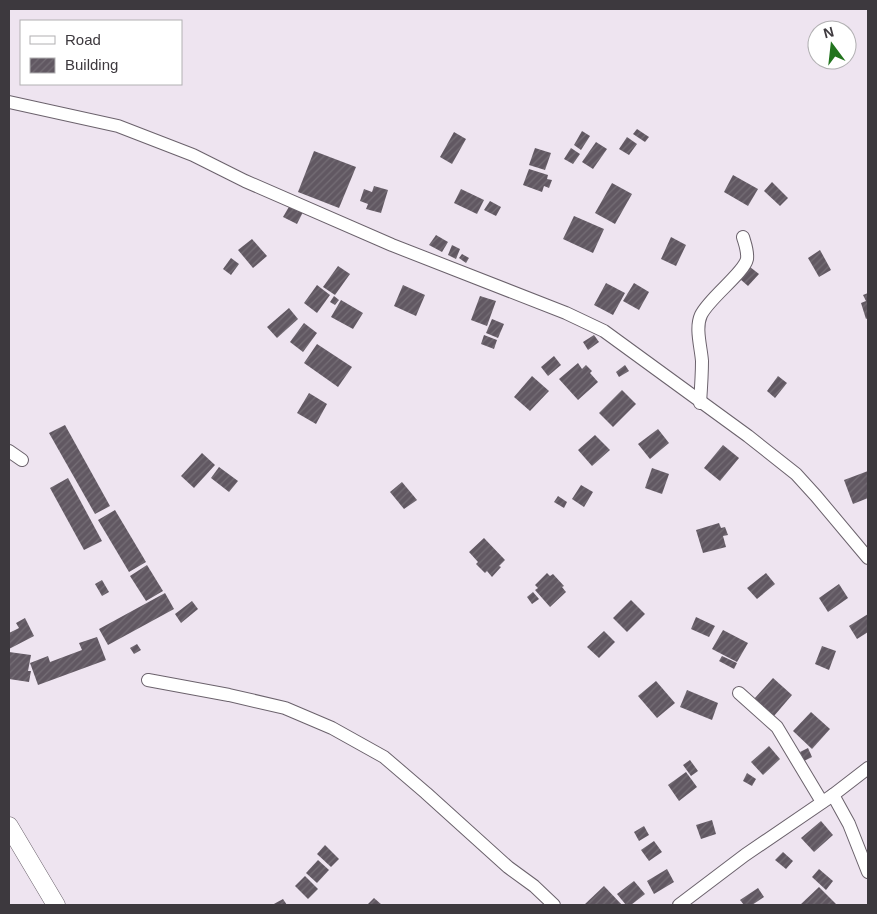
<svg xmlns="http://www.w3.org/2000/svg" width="877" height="914" font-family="Helvetica,sans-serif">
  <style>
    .building { fill: url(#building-hatch) }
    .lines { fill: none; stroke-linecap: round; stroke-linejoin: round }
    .minor-casing { stroke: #6b626c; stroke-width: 14 }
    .secondary-casing { stroke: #6b626c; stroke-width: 19 }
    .minor { stroke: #fff; stroke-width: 12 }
    .secondary { stroke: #fff; stroke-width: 18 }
  </style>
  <defs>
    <pattern id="building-hatch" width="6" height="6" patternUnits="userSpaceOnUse" patternTransform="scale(1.25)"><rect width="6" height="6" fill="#615862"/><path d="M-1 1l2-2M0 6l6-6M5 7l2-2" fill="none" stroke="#756e76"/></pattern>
  </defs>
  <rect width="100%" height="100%" fill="#eee4f0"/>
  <g class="building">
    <polygon points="637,129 649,137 645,142 633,134"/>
    <polygon points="582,131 590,136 581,150 574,145"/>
    <polygon points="454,132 466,139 452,164 440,157"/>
    <polygon points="627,137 637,144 629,155 619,149"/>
    <polygon points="596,142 607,149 593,169 582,162"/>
    <polygon points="535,148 551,153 545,170 529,165"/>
    <polygon points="571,148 580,154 573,164 564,159"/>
    <polygon points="314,151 356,167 339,208 298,192"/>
    <polygon points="529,169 548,175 547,179 552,180 549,188 544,186 542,192 523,185"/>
    <polygon points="733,175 758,189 748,206 724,192"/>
    <polygon points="772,182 788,198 780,206 764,191"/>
    <polygon points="612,183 632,194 615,224 595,213"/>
    <polygon points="374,186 388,190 381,213 366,209 368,204 360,201 364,189 372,192"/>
    <polygon points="461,189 484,200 477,214 454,203"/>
    <polygon points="490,201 501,207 496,216 484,210"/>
    <polygon points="290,205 303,212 297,224 283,217"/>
    <polygon points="574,216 604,229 593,253 563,239"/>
    <polygon points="436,235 448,242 442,252 429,245"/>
    <polygon points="671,237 686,245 676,266 661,259"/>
    <polygon points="252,239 267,256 253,268 238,250"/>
    <polygon points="452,245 460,249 456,259 448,255"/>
    <polygon points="820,250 831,270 819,277 808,258"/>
    <polygon points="462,254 469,258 466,263 459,258"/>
    <polygon points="231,258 239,264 231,275 223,269"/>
    <polygon points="338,266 350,274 335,295 323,287"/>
    <polygon points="750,267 759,274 748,286 740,279"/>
    <polygon points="606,283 625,293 613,315 594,305"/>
    <polygon points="634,283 649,292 639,310 623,301"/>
    <polygon points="317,285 330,295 317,313 304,303"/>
    <polygon points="403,285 425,295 416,316 394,306"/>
    <polygon points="868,293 868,318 866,319 861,303 866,301 863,295"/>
    <polygon points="334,296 339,300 335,305 330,302"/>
    <polygon points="480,296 496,301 487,326 471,320"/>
    <polygon points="341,300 363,313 353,329 331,317"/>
    <polygon points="289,308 298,319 277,338 267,327"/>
    <polygon points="492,319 504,324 498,338 486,333"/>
    <polygon points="304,323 317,333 303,352 290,342"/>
    <polygon points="484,335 497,340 494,349 481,344"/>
    <polygon points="594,335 599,342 588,350 583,342"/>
    <polygon points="317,344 352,367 338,387 304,363"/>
    <polygon points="554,356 561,365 548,376 541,367"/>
    <polygon points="578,363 582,369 586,365 592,371 590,373 598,382 578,400 559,379"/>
    <polygon points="625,365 629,371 619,377 616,372"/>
    <polygon points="532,376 549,391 530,411 514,397"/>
    <polygon points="778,376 787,383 775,398 767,391"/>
    <polygon points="622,390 636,404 613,427 599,413"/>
    <polygon points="309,393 327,404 316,424 297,413"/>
    <polygon points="65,425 110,506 95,514 49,433"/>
    <polygon points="658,429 669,443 650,459 638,444"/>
    <polygon points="595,435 610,450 592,466 578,450"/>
    <polygon points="723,445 739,458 720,481 704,468"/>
    <polygon points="202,453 215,465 194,488 181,476"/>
    <polygon points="219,467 238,481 229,492 211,478"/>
    <polygon points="652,468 669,474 662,494 645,488"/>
    <polygon points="868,471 868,498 853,504 844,480"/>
    <polygon points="68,478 102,541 84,550 50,488"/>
    <polygon points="402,482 417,500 404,509 390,492"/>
    <polygon points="581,485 593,492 584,507 572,499"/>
    <polygon points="558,496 567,502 564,508 554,502"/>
    <polygon points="115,510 146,562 129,572 98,520"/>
    <polygon points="719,523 721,528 725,527 728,535 723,536 726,547 703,553 696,530"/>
    <polygon points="484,538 505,560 499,566 501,567 492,577 487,571 485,573 476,564 478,562 469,552"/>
    <polygon points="147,565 163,591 146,601 130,576"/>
    <polygon points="547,573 550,576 553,574 564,586 562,587 566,592 550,607 535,590 538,588 535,585"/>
    <polygon points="766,573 775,584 757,599 747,588"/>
    <polygon points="102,580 109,592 102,596 95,584"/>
    <polygon points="839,584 848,598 828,612 819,598"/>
    <polygon points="533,592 539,599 532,604 527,597"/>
    <polygon points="165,593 174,609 108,645 99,629"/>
    <polygon points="631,600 645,614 627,632 613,618"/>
    <polygon points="192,601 198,609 181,623 175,614"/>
    <polygon points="868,614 868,632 857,639 849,626"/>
    <polygon points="696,617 715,626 709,637 691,629"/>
    <polygon points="25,618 34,636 9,649 9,633 19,628 16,623"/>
    <polygon points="723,630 748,643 737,662 712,649"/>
    <polygon points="604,631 615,642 599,658 587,647"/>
    <polygon points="97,637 106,660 38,685 30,663 48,656 50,662 82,650 79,643"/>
    <polygon points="137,644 141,650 134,654 130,648"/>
    <polygon points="822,646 836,651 829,670 815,664"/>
    <polygon points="9,652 31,655 28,671 31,671 29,682 9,679"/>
    <polygon points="722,656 737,663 734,669 719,661"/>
    <polygon points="773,678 792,695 774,716 754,699"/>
    <polygon points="656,681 675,703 657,718 638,696"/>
    <polygon points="687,690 718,703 712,720 680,707"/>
    <polygon points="811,712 830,729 812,749 793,731"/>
    <polygon points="769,746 780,759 763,775 751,762"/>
    <polygon points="808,748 812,757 804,761 800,752"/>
    <polygon points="690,760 698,771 691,776 683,765"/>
    <polygon points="686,772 697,787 679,801 668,785"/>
    <polygon points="747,773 756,779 752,786 743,781"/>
    <polygon points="712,820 716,834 701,839 696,825"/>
    <polygon points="821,821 833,835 814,852 801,838"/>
    <polygon points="644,826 649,835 639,841 634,832"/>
    <polygon points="654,841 662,852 649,861 641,850"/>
    <polygon points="325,845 339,859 331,867 317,854"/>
    <polygon points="783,852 793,861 786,869 775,860"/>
    <polygon points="318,860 329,870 317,883 306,873"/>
    <polygon points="667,869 674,882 654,894 647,881"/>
    <polygon points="819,869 833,881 826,890 812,877"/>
    <polygon points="305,876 318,889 308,899 295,886"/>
    <polygon points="634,881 645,894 631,905 626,905 617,894"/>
    <polygon points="604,886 622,905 584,905"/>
    <polygon points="819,887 837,905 800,905"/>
    <polygon points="758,888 764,897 752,905 744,905 740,900"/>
    <polygon points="374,898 382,905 367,905"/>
    <polygon points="283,899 287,905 272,905"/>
  </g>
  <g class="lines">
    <g class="minor-casing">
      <g id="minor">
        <polyline points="9,102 118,126 193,155 245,181 392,245 566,313 604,331 748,436 796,474 816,496 868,558"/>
        <path d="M700 403C701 389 702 374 702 361 701 347 695 328 701 315 709 298 744 273 747 259 748 251 745 244 743 237"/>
        <polyline points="9,451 22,460"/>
        <polyline points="148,680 229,695 285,708 332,728 384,757 426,793 508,867 534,886 554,905"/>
        <polyline points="739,693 777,727 822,802"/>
        <polyline points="833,795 849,824 868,872"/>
        <polyline points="679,905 745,855 833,795 868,768"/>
      </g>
    </g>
    <g class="secondary-casing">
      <polyline id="secondary" points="9,826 56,905"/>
    </g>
    <use href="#minor" class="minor"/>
    <use href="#secondary" class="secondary"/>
  </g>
  <rect width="877" height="914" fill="none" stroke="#3d393e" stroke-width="20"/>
  <rect x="20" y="20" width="162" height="65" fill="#ffffff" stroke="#b1b0b2"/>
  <rect x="30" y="36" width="25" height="8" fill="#ffffff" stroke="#b1b0b2"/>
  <text x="65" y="45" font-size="15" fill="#3d393e">Road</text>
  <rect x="30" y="58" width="25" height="15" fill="url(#building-hatch)" stroke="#b1b0b2"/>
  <text x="65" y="70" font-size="15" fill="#3d393e">Building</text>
  <g transform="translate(832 45) rotate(345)"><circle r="24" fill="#ffffff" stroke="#b1b0b2"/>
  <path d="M0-4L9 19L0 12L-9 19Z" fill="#22741e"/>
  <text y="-8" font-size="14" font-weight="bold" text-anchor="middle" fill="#3d393e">N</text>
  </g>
</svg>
